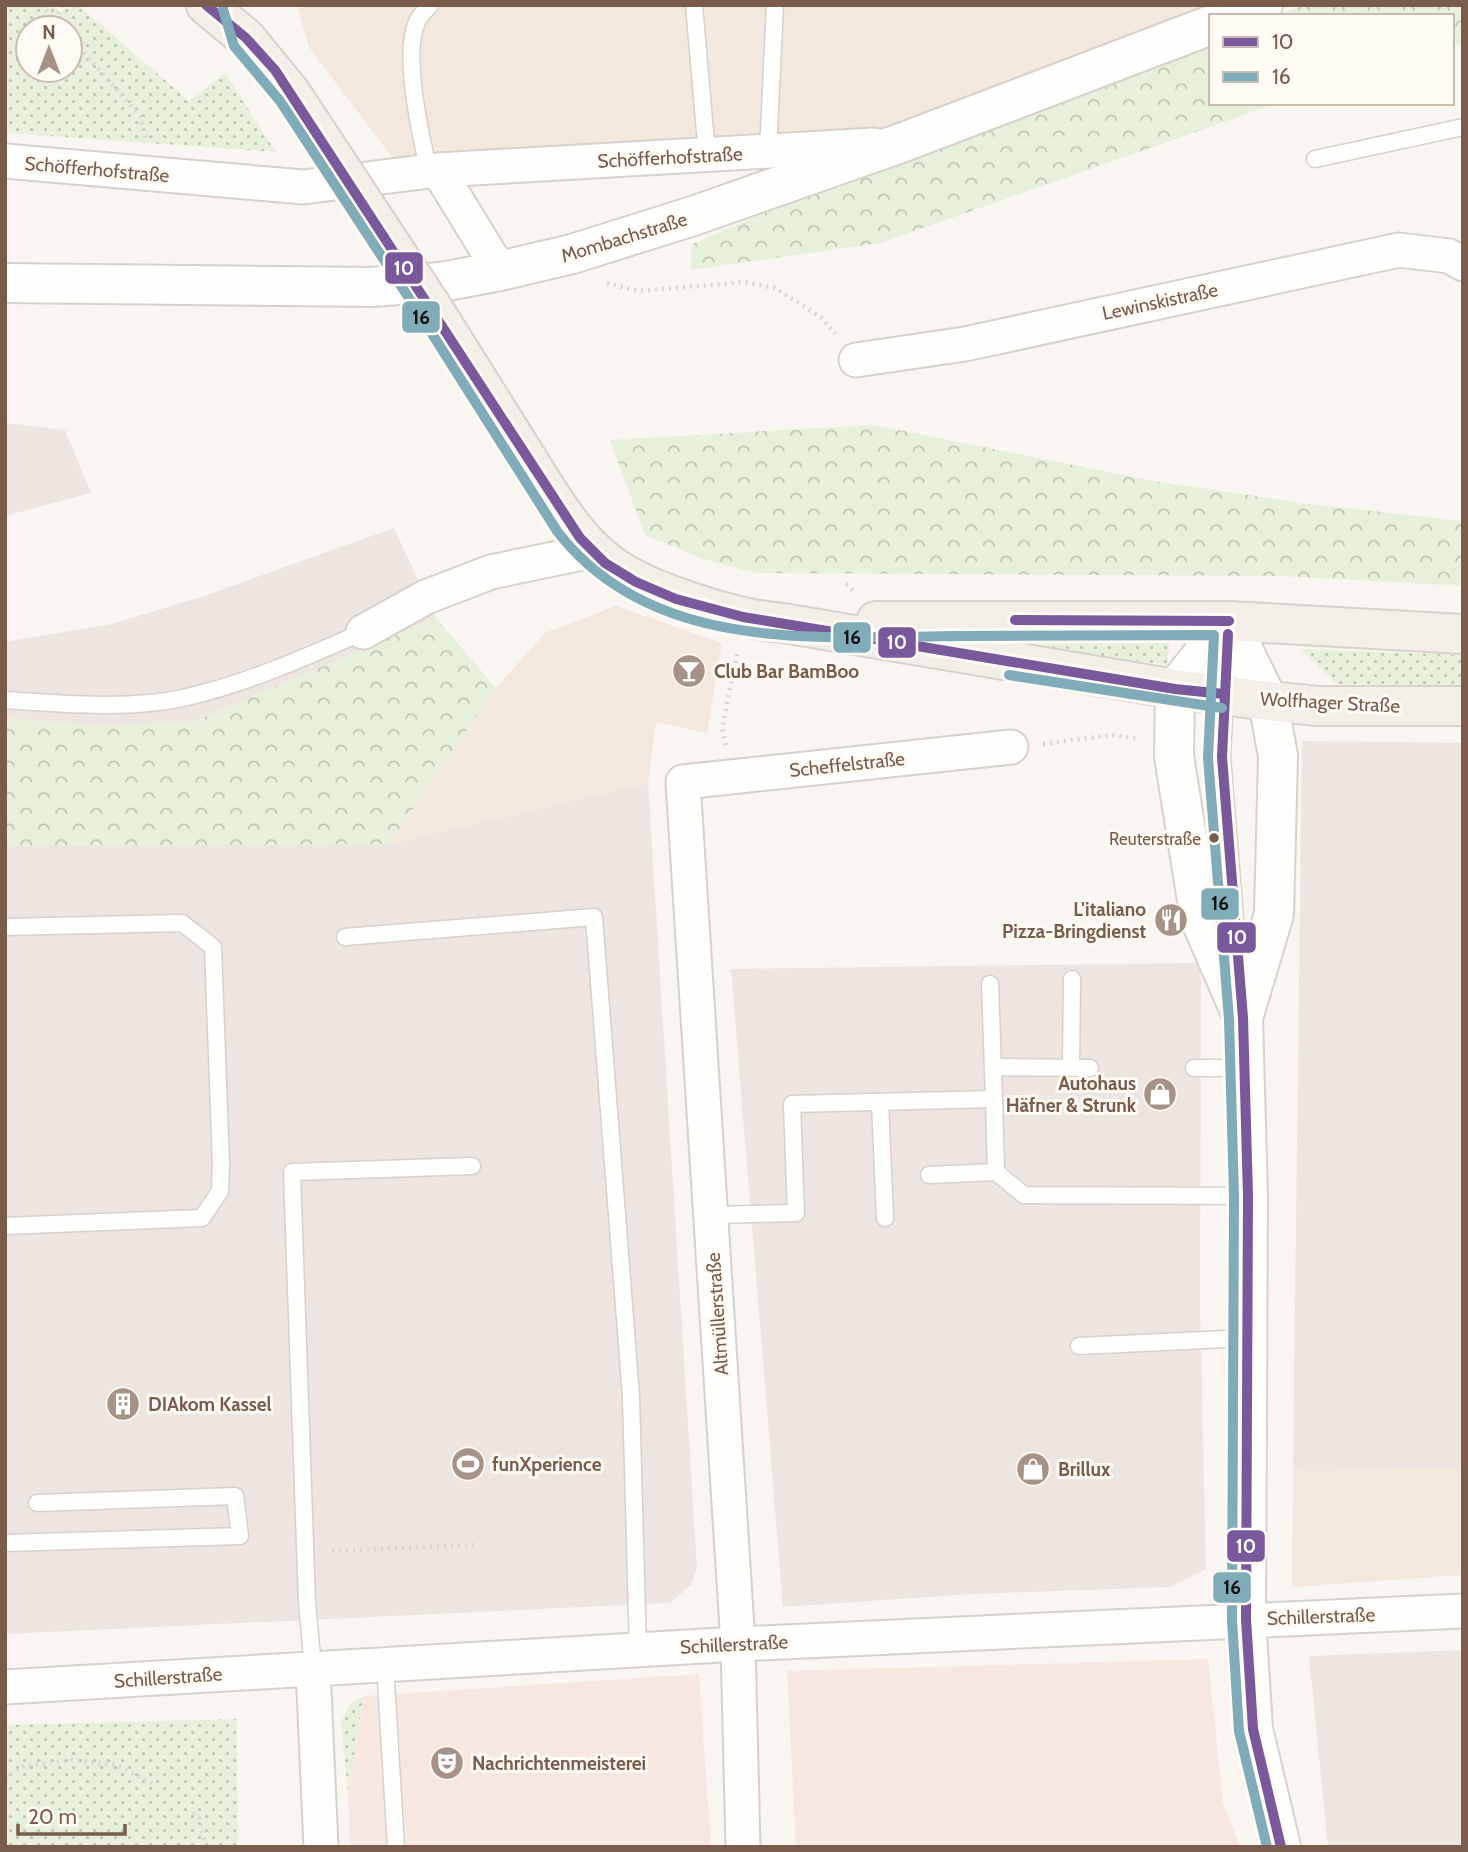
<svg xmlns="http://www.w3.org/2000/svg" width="1468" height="1852" font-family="Cabin,sans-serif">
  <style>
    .residential { fill: #f2e8de }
    .commercial { fill: #f6e8e1 }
    .industrial { fill: #ede5e0 }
    .grass { fill: url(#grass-dots); fill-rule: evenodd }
    .forest { fill: url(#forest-crowns) }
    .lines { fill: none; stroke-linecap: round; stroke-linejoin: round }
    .service-casing { stroke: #d7d1cb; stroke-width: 19 }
    .minor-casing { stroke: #d7d1cb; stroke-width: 37 }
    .tertiary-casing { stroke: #d7d1cb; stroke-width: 42 }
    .secondary-casing { stroke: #d9d2cb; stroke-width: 42 }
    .primary-casing { stroke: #dad1cc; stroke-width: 42 }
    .path { stroke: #dcd5d0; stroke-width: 4.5; stroke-dasharray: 2 5; stroke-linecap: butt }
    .service { stroke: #fefefd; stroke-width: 16 }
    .minor { stroke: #fefefd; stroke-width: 33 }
    .tertiary { stroke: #fefefd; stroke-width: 38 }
    .secondary { stroke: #fefefd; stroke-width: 38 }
    .primary { stroke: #f3eee8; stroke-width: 38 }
    .primary-bridge-casing { stroke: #dad1cc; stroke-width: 42; stroke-linecap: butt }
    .primary-bridge { stroke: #f3eee8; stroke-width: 38 }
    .bus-1-casing { stroke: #fffaf3; stroke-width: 16 }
    .bus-2-casing { stroke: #fffaf3; stroke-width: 16 }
    .bus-1 { stroke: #79589c; stroke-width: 10 }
    .bus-2 { stroke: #7facb8; stroke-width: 10 }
    .bus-dot { fill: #7a5c4d; stroke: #fffaf3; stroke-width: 2.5 }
    .labels { text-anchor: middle; stroke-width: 6; stroke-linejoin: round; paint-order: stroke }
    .bus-label { font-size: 17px; fill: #7a5c4d; stroke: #fffaf3; text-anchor: end }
    .street-label { font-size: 19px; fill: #7a5c4d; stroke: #fffaf3 }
    .poi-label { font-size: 19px; font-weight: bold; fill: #7a5c4d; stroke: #fffaf3; text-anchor: start }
    .line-badge { stroke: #fffaf3; stroke-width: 2.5 }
    .badge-label { font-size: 19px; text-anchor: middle; font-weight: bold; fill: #fff }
    .pale-badge-label { font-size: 19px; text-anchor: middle; font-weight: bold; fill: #111 }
  </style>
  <defs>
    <pattern id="grass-dots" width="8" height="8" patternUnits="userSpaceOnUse" patternTransform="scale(1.75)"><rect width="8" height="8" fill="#e7f0db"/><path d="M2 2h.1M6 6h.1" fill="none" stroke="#c0c6b4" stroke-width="1.8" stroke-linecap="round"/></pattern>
    <pattern id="forest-crowns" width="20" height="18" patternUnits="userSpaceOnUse" patternTransform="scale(1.75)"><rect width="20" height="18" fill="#e7f0db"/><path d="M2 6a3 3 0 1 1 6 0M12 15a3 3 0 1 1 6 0" fill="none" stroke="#c0c6b4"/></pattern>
  </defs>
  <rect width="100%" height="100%" fill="#f9f5f0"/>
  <g class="residential">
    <polygon points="297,5 1227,5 894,129 394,160 309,47"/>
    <polygon points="616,606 722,643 707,733 656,722 648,783 389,844 496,688 545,633"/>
    <polygon points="1293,1466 1463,1468 1463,1575 1292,1587"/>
  </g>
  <g class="commercial">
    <polygon points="1208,1659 1223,1803 1240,1847 796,1847 787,1671"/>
    <polygon points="699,1674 711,1847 350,1847 348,1794 364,1696"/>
  </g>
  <g class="industrial">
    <polygon points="5,423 65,430 91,493 5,516"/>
    <polygon points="394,528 436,618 194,722 98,726 5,718 5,642 112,624 204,596"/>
    <polygon points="1302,741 1463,743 1463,1468 1293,1466"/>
    <polygon points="648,783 697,1568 691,1585 670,1603 5,1634 5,846 389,844"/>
    <polygon points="1201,963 1200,1308 1206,1569 1170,1587 971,1594 783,1607 731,969"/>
    <polygon points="1463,1650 1463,1847 1328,1847 1309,1656"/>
  </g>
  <g class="grass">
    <path d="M5 5H53L61 13 71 5H78L189 101 225 73 276 152 5 133ZM28 28H70V70H28Z"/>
    <polygon points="1140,629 1169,644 1167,665 907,631"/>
    <polygon points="1301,649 1463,655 1463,686 1337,684"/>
    <polygon points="364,1696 362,1705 348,1794 341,1722 351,1703"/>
    <polygon points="237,1719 238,1847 5,1847 5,1725"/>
  </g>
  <g class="forest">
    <polygon points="1303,5 1463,5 1463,44 1452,46 1452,16 1276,16"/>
    <polygon points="1211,41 1211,103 1278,103 880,243 690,270 692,244 794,200"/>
    <polygon points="874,425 1153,481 1309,504 1463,521 1463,586 1281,576 757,573 703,559 645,535 610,440"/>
    <polygon points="436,618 496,688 389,844 5,846 5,718 98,726 194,722"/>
  </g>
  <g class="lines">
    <g class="service-casing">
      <g id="service">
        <polyline points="694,5 707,155"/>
        <polyline points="768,151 775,5"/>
        <polyline points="1315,159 1463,127"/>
        <path d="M429 172C421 137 402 54 417 22 419 16 426 10 430 5"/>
        <polyline points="1228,639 1222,757 1240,980"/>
        <path d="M5 700C61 704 133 710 187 697 248 683 306 657 363 632"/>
        <polyline points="5,927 182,923 213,947 221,1164 220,1191 202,1218 5,1226"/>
        <polyline points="345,937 594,917 631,1396 638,1650"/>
        <polyline points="993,1067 1090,1068"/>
        <polyline points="1071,1068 1072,979"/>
        <polyline points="1194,1068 1244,1068"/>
        <polyline points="880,1102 885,1218"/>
        <polyline points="996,1172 1024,1195 1248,1196"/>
        <polyline points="929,1175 996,1172 994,1099"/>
        <polyline points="711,1215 796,1213 792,1104 994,1099 990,984"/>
        <polyline points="1079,1346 1247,1338"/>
        <polyline points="5,1543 240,1536 235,1496 37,1503"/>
        <polyline points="385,1665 396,1847"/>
        <polyline points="313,1668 307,1602 292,1172 472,1166"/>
      </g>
    </g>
    <g class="minor-casing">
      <g id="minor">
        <polyline points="5,161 303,187 438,170 874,145"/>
        <polyline points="438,170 500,271"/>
        <polyline points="856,360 965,344 1399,250 1449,256 1463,264"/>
        <polyline points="363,632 426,597 491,572 592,551"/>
        <polyline points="313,1668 321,1847"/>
        <polyline points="5,1687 738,1644 1463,1611"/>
        <polyline points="743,1847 738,1644 683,782 1011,747"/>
      </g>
    </g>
    <g class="tertiary-casing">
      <g id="tertiary">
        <polyline points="1236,16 1263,5"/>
        <polyline points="5,283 371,287 441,282 500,271 572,254 693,216 901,143 1211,25"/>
      </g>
    </g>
    <g class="secondary-casing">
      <polyline id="secondary" points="1243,1018 1200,919 1174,756 1175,689 1229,621 1268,701 1278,756 1274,914 1243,1018 1248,1196 1246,1619 1253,1729 1281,1847"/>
    </g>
    <g class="primary-casing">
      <g id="primary">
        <polyline points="206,5 246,38 291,93"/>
        <path d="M548 492C592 560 618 578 694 603 725 613 750 620 783 623L1175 689 1268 701 1318 706H1463"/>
        <polyline points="876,621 1229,621 1463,634"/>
      </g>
    </g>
    <g class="path">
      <polyline points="41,5 62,28"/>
      <polyline points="55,20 62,5"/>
      <polyline points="70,37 140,116 146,140"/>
      <polyline points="607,283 638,291 744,282 775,288 822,318 835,334"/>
      <polyline points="846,584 856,593"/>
      <polyline points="1043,744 1112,735 1139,739"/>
      <polyline points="726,745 722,729 737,654"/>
      <polyline points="332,1551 474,1545"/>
      <polyline points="5,1779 24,1766 73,1760 116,1765 152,1783"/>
      <polyline points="193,1813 199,1818 206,1847"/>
    </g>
    <use href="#service" class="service"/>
    <use href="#minor" class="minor"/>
    <use href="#tertiary" class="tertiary"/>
    <use href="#secondary" class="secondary"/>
    <use href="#primary" class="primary"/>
    <g class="primary-bridge-casing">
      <polyline id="primary-bridge" points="291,93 434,310 548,492"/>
    </g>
    <use href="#primary-bridge" class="primary-bridge"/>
    <g class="bus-1-casing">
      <g id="bus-1">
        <polyline points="206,5 246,38 275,70 580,538 605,563 636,582 676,599 743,617 1175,689 1224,694"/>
        <polyline points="1015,620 1229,621"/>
        <polyline points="1228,634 1222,757 1243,1018 1248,1196 1246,1619 1253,1729 1281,1847"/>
      </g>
    </g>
    <g class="bus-2-casing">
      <g id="bus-2">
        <path d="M223 9 234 46 280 101 422 318 557 531C652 655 822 637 960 636 1045 636 1130 635 1214 635L1208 758 1229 1019 1234 1196 1232 1620 1239 1731 1267 1847"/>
        <polyline points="1009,675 1222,708"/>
      </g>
    </g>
    <use href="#bus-1" class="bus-1"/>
    <use href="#bus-2" class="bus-2"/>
  </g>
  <defs>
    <g id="bar-disc" transform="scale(1.75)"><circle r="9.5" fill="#a69286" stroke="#fffaf3"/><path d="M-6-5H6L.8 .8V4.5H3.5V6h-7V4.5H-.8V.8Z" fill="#fff"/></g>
    <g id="restaurant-disc" transform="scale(1.75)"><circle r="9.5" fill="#a69286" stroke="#fffaf3"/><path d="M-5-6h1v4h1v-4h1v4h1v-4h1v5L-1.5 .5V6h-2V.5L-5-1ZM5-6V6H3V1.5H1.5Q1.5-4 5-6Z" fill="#fff"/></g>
    <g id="shop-disc" transform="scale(1.75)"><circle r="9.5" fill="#a69286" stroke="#fffaf3"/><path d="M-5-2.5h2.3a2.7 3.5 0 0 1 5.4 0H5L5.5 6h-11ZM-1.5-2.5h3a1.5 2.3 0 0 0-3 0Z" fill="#fff"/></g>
    <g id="building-disc" transform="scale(1.75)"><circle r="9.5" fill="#a69286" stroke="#fffaf3"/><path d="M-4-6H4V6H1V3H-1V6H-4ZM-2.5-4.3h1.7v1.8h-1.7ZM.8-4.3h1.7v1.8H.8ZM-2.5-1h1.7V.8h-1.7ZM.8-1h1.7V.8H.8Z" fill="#fff"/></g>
    <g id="stadium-disc" transform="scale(1.75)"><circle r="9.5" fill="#a69286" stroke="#fffaf3"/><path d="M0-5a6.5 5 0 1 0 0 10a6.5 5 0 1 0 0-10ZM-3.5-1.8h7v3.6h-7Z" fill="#fff"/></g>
    <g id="theatre-disc" transform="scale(1.75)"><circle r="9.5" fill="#a69286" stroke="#fffaf3"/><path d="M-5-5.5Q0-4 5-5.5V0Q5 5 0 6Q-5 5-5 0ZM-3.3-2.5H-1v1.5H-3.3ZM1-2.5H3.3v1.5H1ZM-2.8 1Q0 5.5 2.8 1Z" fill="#fff"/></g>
  </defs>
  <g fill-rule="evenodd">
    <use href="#bar-disc" x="689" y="671"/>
    <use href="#restaurant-disc" x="1171" y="920"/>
    <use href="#shop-disc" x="1160" y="1094"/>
    <use href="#building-disc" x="123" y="1404"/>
    <use href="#stadium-disc" x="468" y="1464"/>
    <use href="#shop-disc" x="1033" y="1469"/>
    <use href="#theatre-disc" x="447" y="1763"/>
  </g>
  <circle class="bus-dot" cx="1214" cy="838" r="6"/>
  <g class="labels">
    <g class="bus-label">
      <text x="1201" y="845">Reuterstraße</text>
    </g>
    <g class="street-label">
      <text transform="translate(670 157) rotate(-3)" y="7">Schöfferhofstraße</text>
      <text transform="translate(97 169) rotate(5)" y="7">Schöfferhofstraße</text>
      <text transform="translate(624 237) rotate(-17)" y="7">Mombachstraße</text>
      <text transform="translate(1160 301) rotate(-12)" y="7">Lewinskistraße</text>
      <text transform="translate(1330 702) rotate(3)" y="7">Wolfhager Straße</text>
      <text transform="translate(847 764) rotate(-6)" y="7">Scheffelstraße</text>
      <text transform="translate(717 1314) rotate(-94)" y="7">Altmüllerstraße</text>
      <text transform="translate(1321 1616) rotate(-2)" y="7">Schillerstraße</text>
      <text transform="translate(734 1644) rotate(-3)" y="7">Schillerstraße</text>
      <text transform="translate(168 1677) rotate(-4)" y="7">Schillerstraße</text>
    </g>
    <g class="poi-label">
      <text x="714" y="678">Club Bar BamBoo</text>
      <text x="1146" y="916" text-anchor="end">L'italiano<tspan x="1146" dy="22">Pizza-Bringdienst</tspan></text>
      <text x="1136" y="1090" text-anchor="end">Autohaus<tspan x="1136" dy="22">Häfner &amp; Strunk</tspan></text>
      <text x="148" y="1411">DIAkom Kassel</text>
      <text x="492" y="1471">funXperience</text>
      <text x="1058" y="1476">Brillux</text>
      <text x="472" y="1770">Nachrichtenmeisterei</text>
    </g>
  </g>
  <g class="line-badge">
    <rect x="384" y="251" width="40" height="34" rx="7" fill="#79589c"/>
    <rect x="401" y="300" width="40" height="34" rx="7" fill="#7facb8"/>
    <rect x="832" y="621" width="40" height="33" rx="7" fill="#7facb8"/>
    <rect x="877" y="626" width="40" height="33" rx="7" fill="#79589c"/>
    <rect x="1200" y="887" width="40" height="34" rx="7" fill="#7facb8"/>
    <rect x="1216" y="921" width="41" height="33" rx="7" fill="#79589c"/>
    <rect x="1226" y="1529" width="40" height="34" rx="7" fill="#79589c"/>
    <rect x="1212" y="1571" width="40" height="33" rx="7" fill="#7facb8"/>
  </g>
  <g class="badge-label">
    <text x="404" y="275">10</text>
    <text x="897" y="649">10</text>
    <text x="1237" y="944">10</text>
    <text x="1246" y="1553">10</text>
  </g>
  <g class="pale-badge-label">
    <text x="421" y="324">16</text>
    <text x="852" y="644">16</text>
    <text x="1220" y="910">16</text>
    <text x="1232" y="1594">16</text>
  </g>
  <rect width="1468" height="1852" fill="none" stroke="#7a5c4d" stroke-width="14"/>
  <rect x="1209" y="14" width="245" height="91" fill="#fffaf3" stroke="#cabbb1" stroke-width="2"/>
  <rect x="1223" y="37" width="35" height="10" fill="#79589c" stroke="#cabbb1" stroke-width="2"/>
  <text x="1272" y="49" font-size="21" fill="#7a5c4d">10</text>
  <rect x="1223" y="72" width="35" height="10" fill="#7facb8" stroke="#cabbb1" stroke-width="2"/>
  <text x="1272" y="84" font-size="21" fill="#7a5c4d">16</text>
  <g transform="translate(49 49)"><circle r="33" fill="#fffaf3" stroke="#cabbb1" stroke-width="2"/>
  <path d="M0-5L12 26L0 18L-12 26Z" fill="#a69286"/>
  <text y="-10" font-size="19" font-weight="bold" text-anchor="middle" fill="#7a5c4d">N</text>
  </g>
  <path d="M18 1824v10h107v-10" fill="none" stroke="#7a5c4d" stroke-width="3.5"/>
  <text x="28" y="1824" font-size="21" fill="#7a5c4d" stroke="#fffaf3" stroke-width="5" paint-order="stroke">20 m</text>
</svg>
